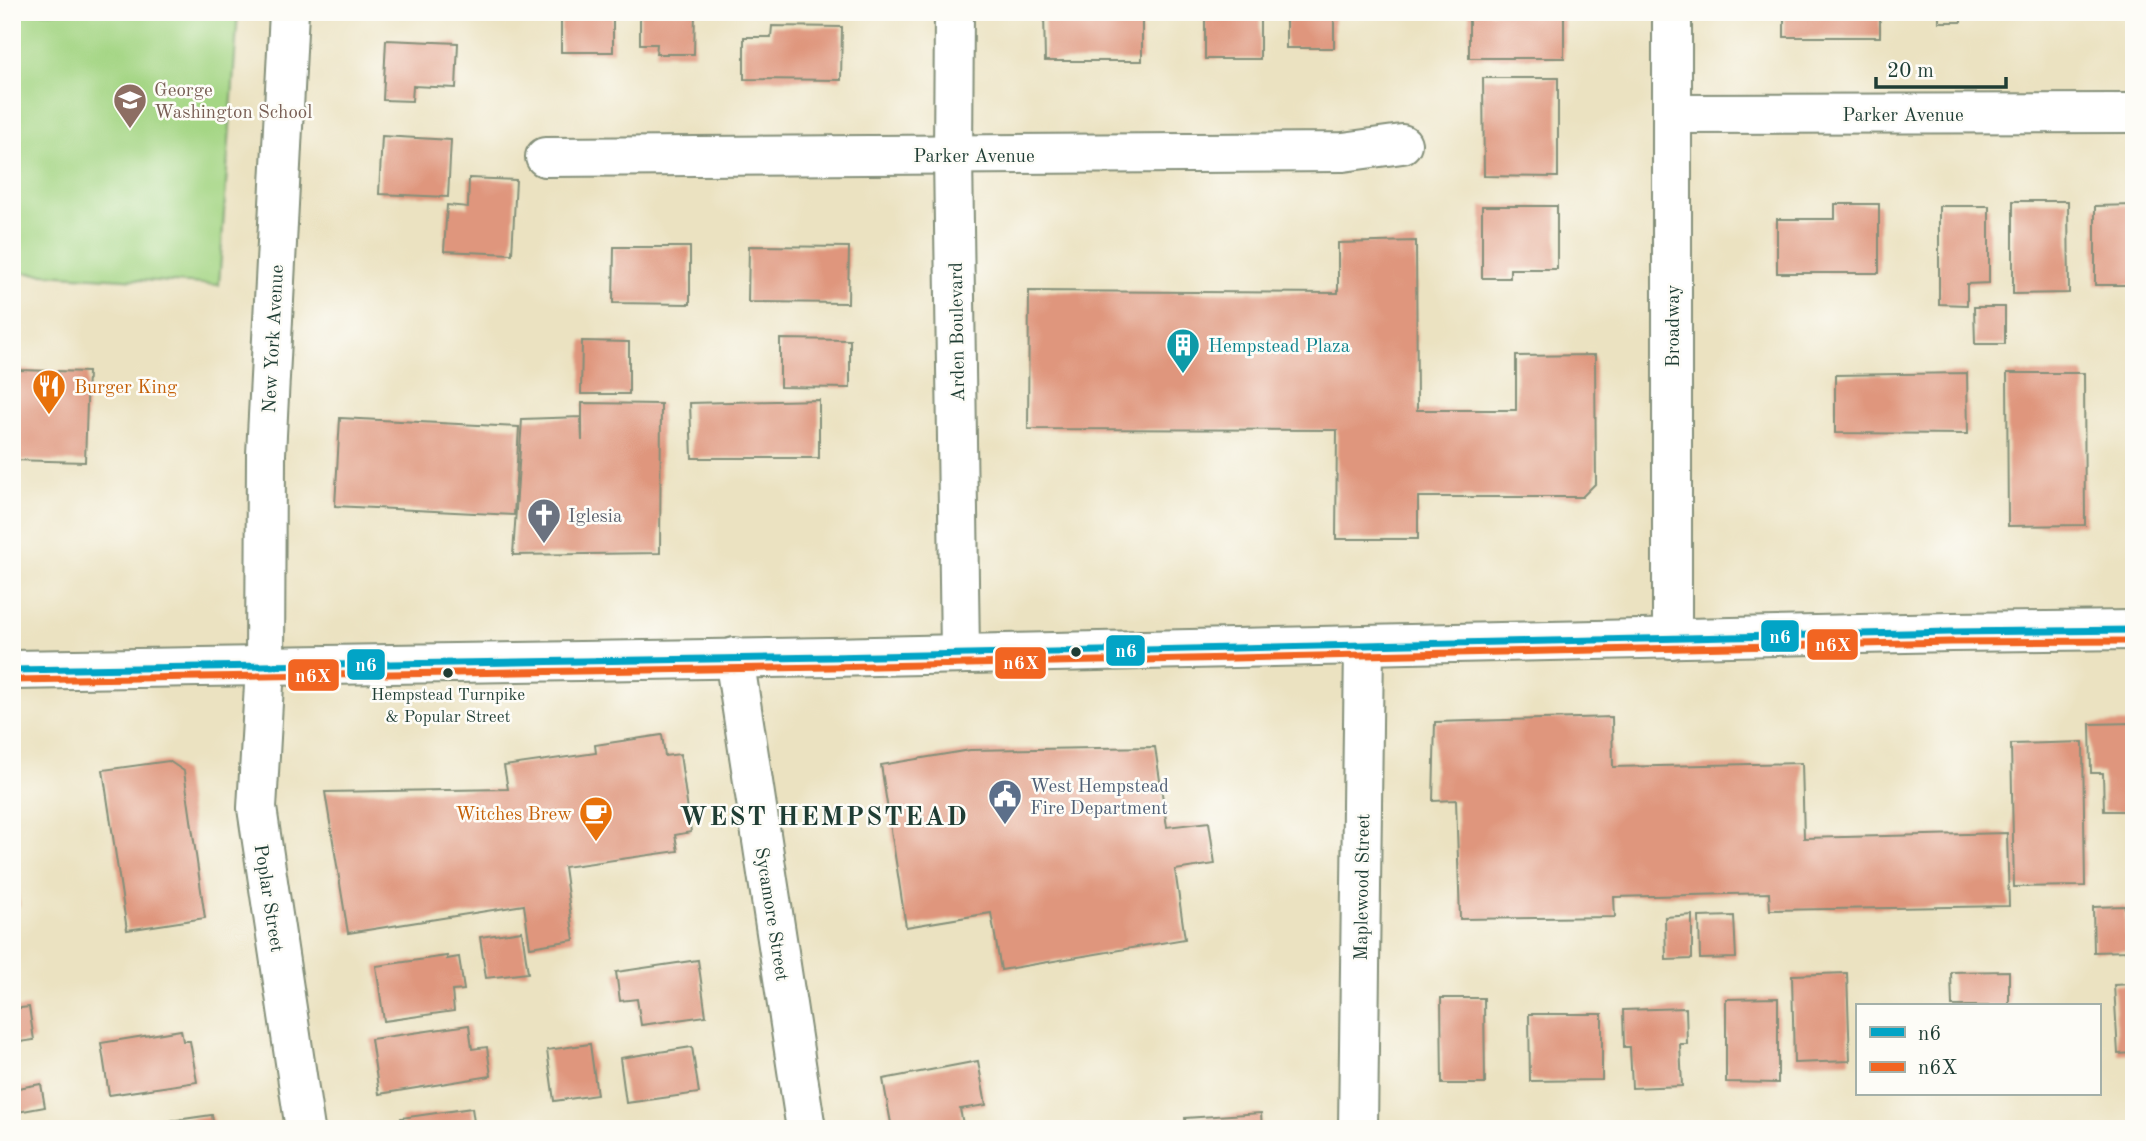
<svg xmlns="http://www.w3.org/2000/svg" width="2146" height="1141" font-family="'Old Standard TT',serif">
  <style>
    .green { fill: #a5d685; stroke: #628a5c; stroke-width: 2 }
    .building { fill: #df967d }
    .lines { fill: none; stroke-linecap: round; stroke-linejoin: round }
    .minor-casing { stroke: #85907a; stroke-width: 42 }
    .primary-casing { stroke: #85907a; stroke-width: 42 }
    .minor { stroke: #fff; stroke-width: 38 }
    .primary { stroke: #fff; stroke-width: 38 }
    .bus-1-casing { stroke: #fdfcf7; stroke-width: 12 }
    .bus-2-casing { stroke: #fdfcf7; stroke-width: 12 }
    .bus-1 { stroke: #02a4c6; stroke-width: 7 }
    .bus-2 { stroke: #f26522; stroke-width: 7 }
    .bus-dot { fill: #1f3d34; stroke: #fdfcf7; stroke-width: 2.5 }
    .labels { text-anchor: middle; stroke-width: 5; stroke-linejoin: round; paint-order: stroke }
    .bus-label { font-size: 17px; fill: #1f3d34; stroke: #fdfcf7 }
    .education-label { font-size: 19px; fill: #785e54; stroke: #fdfcf7; text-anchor: start }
    .street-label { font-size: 19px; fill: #1f3d34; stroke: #fdfcf7 }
    .culture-label { font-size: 19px; fill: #0d838f; stroke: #fdfcf7; text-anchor: start }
    .food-label { font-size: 19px; fill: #c56008; stroke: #fdfcf7; text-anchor: start }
    .worship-label { font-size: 19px; fill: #5b616d; stroke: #fdfcf7; text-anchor: start }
    .service-label { font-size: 19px; fill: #4e5e75; stroke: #fdfcf7; text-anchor: start }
    .district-label { font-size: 26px; font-weight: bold; letter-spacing: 2px; fill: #1f3d34; stroke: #fdfcf7 }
    .line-badge { stroke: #fdfcf7; stroke-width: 2.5 }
    .badge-label { font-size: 19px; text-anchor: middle; font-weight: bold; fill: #fff }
  </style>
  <rect width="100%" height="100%" fill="#fdfcf7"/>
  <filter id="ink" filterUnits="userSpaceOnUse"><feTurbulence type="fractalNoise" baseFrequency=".0143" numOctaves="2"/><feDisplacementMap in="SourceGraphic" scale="14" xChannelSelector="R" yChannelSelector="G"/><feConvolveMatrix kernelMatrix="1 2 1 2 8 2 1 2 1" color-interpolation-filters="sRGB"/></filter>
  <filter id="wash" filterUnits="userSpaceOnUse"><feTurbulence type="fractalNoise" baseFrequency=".00686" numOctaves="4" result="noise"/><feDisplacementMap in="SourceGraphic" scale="28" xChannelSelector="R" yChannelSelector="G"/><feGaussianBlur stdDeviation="1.57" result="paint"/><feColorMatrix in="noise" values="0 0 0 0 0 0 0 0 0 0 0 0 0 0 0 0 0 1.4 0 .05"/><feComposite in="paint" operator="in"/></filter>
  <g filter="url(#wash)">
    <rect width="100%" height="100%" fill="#ebe2c1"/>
    <polygon class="green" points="12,12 238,12 219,285 12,272"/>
    <g id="blocks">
      <g class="building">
        <rect x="561" y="12" width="52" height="40"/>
        <polygon points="640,12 695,12 694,54 656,54 657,44 640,44"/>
        <polygon points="1044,12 1142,12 1142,61 1045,61"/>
        <rect x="1205" y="12" width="55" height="47"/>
        <rect x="1286" y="12" width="48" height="36"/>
        <rect x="1469" y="12" width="95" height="46"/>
        <rect x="1784" y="12" width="96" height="25"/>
        <rect x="1939" y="12" width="22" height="10"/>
        <polygon points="772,26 842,27 841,80 744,79 744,37 771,37"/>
        <polygon points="386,40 458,43 456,88 413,86 412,101 383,100"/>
        <polygon points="1483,78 1558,78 1558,177 1484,176"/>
        <polygon points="382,136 451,140 448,197 379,194"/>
        <polygon points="469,178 516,180 512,254 444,251 447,205 468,207"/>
        <polygon points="2013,201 2068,201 2069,293 2013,294"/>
        <polygon points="1835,204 1879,204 1879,273 1777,273 1777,219 1835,219"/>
        <polygon points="2134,205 2134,285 2095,285 2095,206"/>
        <polygon points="1482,206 1557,206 1557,269 1510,269 1510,278 1482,278"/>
        <polygon points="1939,206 1989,206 1989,283 1967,284 1967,305 1939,304"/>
        <polygon points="1416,241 1417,410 1516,410 1516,356 1595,355 1596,483 1582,497 1418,497 1418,539 1336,539 1337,430 1028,429 1029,291 1338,293 1338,243"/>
        <polygon points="749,246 849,247 848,303 748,302"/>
        <polygon points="614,247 690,247 690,304 613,303"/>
        <polygon points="1974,307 2005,307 2005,344 1975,344"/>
        <polygon points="780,339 850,340 850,388 780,387"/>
        <polygon points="582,341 629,342 629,394 581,394"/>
        <polygon points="12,361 20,361 19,370 88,372 85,462 12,460"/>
        <polygon points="1967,373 1968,434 1835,433 1835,375"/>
        <polygon points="2007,373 2084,373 2085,525 2008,526"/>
        <polygon points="819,400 819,458 692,458 690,403"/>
        <polygon points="582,403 661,404 660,553 513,555 522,419 581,417 582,441"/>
        <polygon points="340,418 519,427 514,515 335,506"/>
        <polygon points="1612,717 1613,767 1802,763 1804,838 2007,833 2009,906 1770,910 1769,893 1614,897 1615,917 1460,919 1456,800 1433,801 1435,722"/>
        <polygon points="2134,723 2134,811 2104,811 2103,773 2091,773 2090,724"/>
        <polygon points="662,735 665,756 680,754 691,832 675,835 678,851 564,867 574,940 530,947 524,905 348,933 325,792 508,789 504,766 596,753 595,745"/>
        <polygon points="2083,742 2085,886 2014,887 2011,744"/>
        <polygon points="1155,747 1167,827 1209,822 1215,864 1175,870 1185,939 1001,970 991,913 906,927 881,765 970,750"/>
        <polygon points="169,761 184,771 205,918 127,930 103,770"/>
        <polygon points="12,859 20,906 12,907"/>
        <polygon points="2125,906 2126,951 2094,952 2093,907"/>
        <polygon points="1692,915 1692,959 1666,960 1665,917"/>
        <polygon points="1734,916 1736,958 1700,959 1699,917"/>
        <polygon points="522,931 528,973 486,978 480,937"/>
        <polygon points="447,956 447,959 459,957 464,990 452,991 454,1011 384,1021 376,966"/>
        <polygon points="698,960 706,1016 641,1025 637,999 620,1001 616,972"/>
        <polygon points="2009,971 2009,1006 1952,1006 1951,972"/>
        <polygon points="1847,973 1850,1061 1794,1063 1792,975"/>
        <polygon points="2134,984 2134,1053 2118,1054 2114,985"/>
        <polygon points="1441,998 1484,998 1485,1084 1442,1084"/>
        <polygon points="1778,998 1778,1083 1726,1082 1726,999"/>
        <polygon points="29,1007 34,1040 12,1043 12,1009"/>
        <polygon points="1686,1008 1687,1044 1680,1044 1682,1086 1632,1088 1630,1047 1624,1047 1623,1010"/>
        <polygon points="1529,1014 1602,1014 1602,1080 1530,1081"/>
        <polygon points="469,1025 472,1049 487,1047 491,1076 379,1094 371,1039"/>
        <polygon points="181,1030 183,1041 190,1041 197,1082 109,1095 101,1043"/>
        <polygon points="590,1044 597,1095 554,1101 547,1050"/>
        <polygon points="692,1047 699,1093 626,1103 620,1058"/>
        <polygon points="978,1061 986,1105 960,1109 964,1129 892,1129 883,1079"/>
        <polygon points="41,1084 45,1107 12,1113 12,1089"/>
        <polygon points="472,1108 475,1129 403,1129 401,1118"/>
        <polygon points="1261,1113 1262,1129 1186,1129 1185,1118"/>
        <polygon points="212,1115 214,1129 127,1129 127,1127"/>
      </g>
    </g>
  </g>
  <g filter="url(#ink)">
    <use href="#blocks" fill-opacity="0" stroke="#85907a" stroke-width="2"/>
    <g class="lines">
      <g class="minor-casing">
        <g id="minor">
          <polyline points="289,12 266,454 265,667 257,808 305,1129"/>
          <polyline points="954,12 953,155 960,652"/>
          <polyline points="1672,114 2134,113"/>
          <polyline points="545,157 1343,152 1402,144"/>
          <polyline points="1672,639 1672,12"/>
          <polyline points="734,657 806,1129"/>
          <polyline points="1358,1129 1364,645"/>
        </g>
      </g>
      <g class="primary-casing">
        <polyline id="primary" points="12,670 830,657 1951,632 2134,630"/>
      </g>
      <use href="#minor" class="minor"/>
      <use href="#primary" class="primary"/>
      <g class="bus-1-casing">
        <polyline id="bus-1" points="12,670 830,657 1951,632 2134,630"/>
      </g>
      <g class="bus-2-casing">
        <polyline id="bus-2" points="12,680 830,667 1951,642 2134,641"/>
      </g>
      <use href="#bus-1" class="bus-1"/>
      <use href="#bus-2" class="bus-2"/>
    </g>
  </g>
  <defs>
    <g id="school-pin" transform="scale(1.75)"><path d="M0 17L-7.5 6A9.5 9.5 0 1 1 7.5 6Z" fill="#8d6e63" stroke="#fdfcf7"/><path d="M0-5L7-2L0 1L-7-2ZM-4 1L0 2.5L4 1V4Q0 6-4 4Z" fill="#fff"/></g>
    <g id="building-pin" transform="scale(1.75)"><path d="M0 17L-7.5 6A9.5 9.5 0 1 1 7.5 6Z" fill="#0f9aa8" stroke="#fdfcf7"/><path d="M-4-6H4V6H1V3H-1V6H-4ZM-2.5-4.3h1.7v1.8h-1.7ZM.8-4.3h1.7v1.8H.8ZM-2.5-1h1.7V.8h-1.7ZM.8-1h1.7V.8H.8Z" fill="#fff"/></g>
    <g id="restaurant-pin" transform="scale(1.75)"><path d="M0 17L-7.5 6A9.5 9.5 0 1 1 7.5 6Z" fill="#e8710a" stroke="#fdfcf7"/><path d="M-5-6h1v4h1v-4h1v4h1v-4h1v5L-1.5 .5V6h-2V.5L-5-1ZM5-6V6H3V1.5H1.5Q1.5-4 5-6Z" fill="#fff"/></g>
    <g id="church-pin" transform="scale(1.75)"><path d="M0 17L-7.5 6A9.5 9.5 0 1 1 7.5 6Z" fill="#6b7280" stroke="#fdfcf7"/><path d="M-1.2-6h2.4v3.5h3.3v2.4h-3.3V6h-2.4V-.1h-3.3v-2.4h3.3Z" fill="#fff"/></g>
    <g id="civic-pin" transform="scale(1.75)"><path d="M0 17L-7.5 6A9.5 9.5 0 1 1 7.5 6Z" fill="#5c6f8a" stroke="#fdfcf7"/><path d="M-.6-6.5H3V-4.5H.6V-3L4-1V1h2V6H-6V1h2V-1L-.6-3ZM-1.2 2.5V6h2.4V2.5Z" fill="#fff"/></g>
    <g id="cafe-pin" transform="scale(1.75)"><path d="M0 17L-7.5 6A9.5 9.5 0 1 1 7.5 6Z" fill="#e8710a" stroke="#fdfcf7"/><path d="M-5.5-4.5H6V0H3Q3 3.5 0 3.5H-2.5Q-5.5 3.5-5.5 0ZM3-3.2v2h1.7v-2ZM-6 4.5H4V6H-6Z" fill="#fff"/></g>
  </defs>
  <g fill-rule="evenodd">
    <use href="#school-pin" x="130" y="100"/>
    <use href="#building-pin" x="1183" y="345"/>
    <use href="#restaurant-pin" x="49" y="386"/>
    <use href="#church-pin" x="544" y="515"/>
    <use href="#civic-pin" x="1005" y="796"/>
    <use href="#cafe-pin" x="596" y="813"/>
  </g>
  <g class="bus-dot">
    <circle cx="1076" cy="652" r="6"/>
    <circle cx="448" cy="673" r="6"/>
  </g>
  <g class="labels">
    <g class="bus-label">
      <text x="448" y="700">Hempstead Turnpike<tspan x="448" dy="22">&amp; Popular Street</tspan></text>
    </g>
    <g class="education-label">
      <text x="154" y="96">George<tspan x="154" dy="22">Washington School</tspan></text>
    </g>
    <g class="street-label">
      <text x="1903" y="121">Parker Avenue</text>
      <text x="974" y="162">Parker Avenue</text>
      <text transform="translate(1672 326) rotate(-90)" y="7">Broadway</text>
      <text transform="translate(956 332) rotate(-91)" y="7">Arden Boulevard</text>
      <text transform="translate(272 339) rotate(-87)" y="7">New York Avenue</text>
      <text transform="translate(1361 887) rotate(-89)" y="7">Maplewood Street</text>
      <text transform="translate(270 898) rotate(81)" y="7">Poplar Street</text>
      <text transform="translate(773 914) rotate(81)" y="7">Sycamore Street</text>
    </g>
    <g class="culture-label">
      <text x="1208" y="352">Hempstead Plaza</text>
    </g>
    <g class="food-label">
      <text x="74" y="393">Burger King</text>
      <text x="572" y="820" text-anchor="end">Witches Brew</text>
    </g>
    <g class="worship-label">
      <text x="568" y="522">Iglesia</text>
    </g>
    <g class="service-label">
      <text x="1030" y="792">West Hempstead<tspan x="1030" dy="22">Fire Department</tspan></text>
    </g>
    <g class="district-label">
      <text x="824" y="825">WEST HEMPSTEAD</text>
    </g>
  </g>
  <g class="line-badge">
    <rect x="1760" y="619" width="40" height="34" rx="7" fill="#02a4c6"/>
    <rect x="1806" y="628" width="53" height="33" rx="7" fill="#f26522"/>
    <rect x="1105" y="634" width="41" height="33" rx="7" fill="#02a4c6"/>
    <rect x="994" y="646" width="53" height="34" rx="7" fill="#f26522"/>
    <rect x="346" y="648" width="40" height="33" rx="7" fill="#02a4c6"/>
    <rect x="287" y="658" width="53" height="34" rx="7" fill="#f26522"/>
  </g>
  <g class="badge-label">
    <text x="1780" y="643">n6</text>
    <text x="1833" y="651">n6X</text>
    <text x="1126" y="657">n6</text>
    <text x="1021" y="669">n6X</text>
    <text x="366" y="671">n6</text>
    <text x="313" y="682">n6X</text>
  </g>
  <rect width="2146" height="1141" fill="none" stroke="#fdfcf7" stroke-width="42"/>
  <rect x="1856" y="1004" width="245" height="91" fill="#fdfcf7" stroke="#a4b0a9" stroke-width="2"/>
  <rect x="1870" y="1027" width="35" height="10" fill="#02a4c6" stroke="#a4b0a9" stroke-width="2"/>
  <text x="1918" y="1040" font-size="21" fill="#1f3d34">n6</text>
  <rect x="1870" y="1062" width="35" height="10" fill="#f26522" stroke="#a4b0a9" stroke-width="2"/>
  <text x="1918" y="1074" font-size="21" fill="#1f3d34">n6X</text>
  <path d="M1876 77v10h130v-10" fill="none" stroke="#1f3d34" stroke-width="3.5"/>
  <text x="1887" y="77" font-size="21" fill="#1f3d34" stroke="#fdfcf7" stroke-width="5" paint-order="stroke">20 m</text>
</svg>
